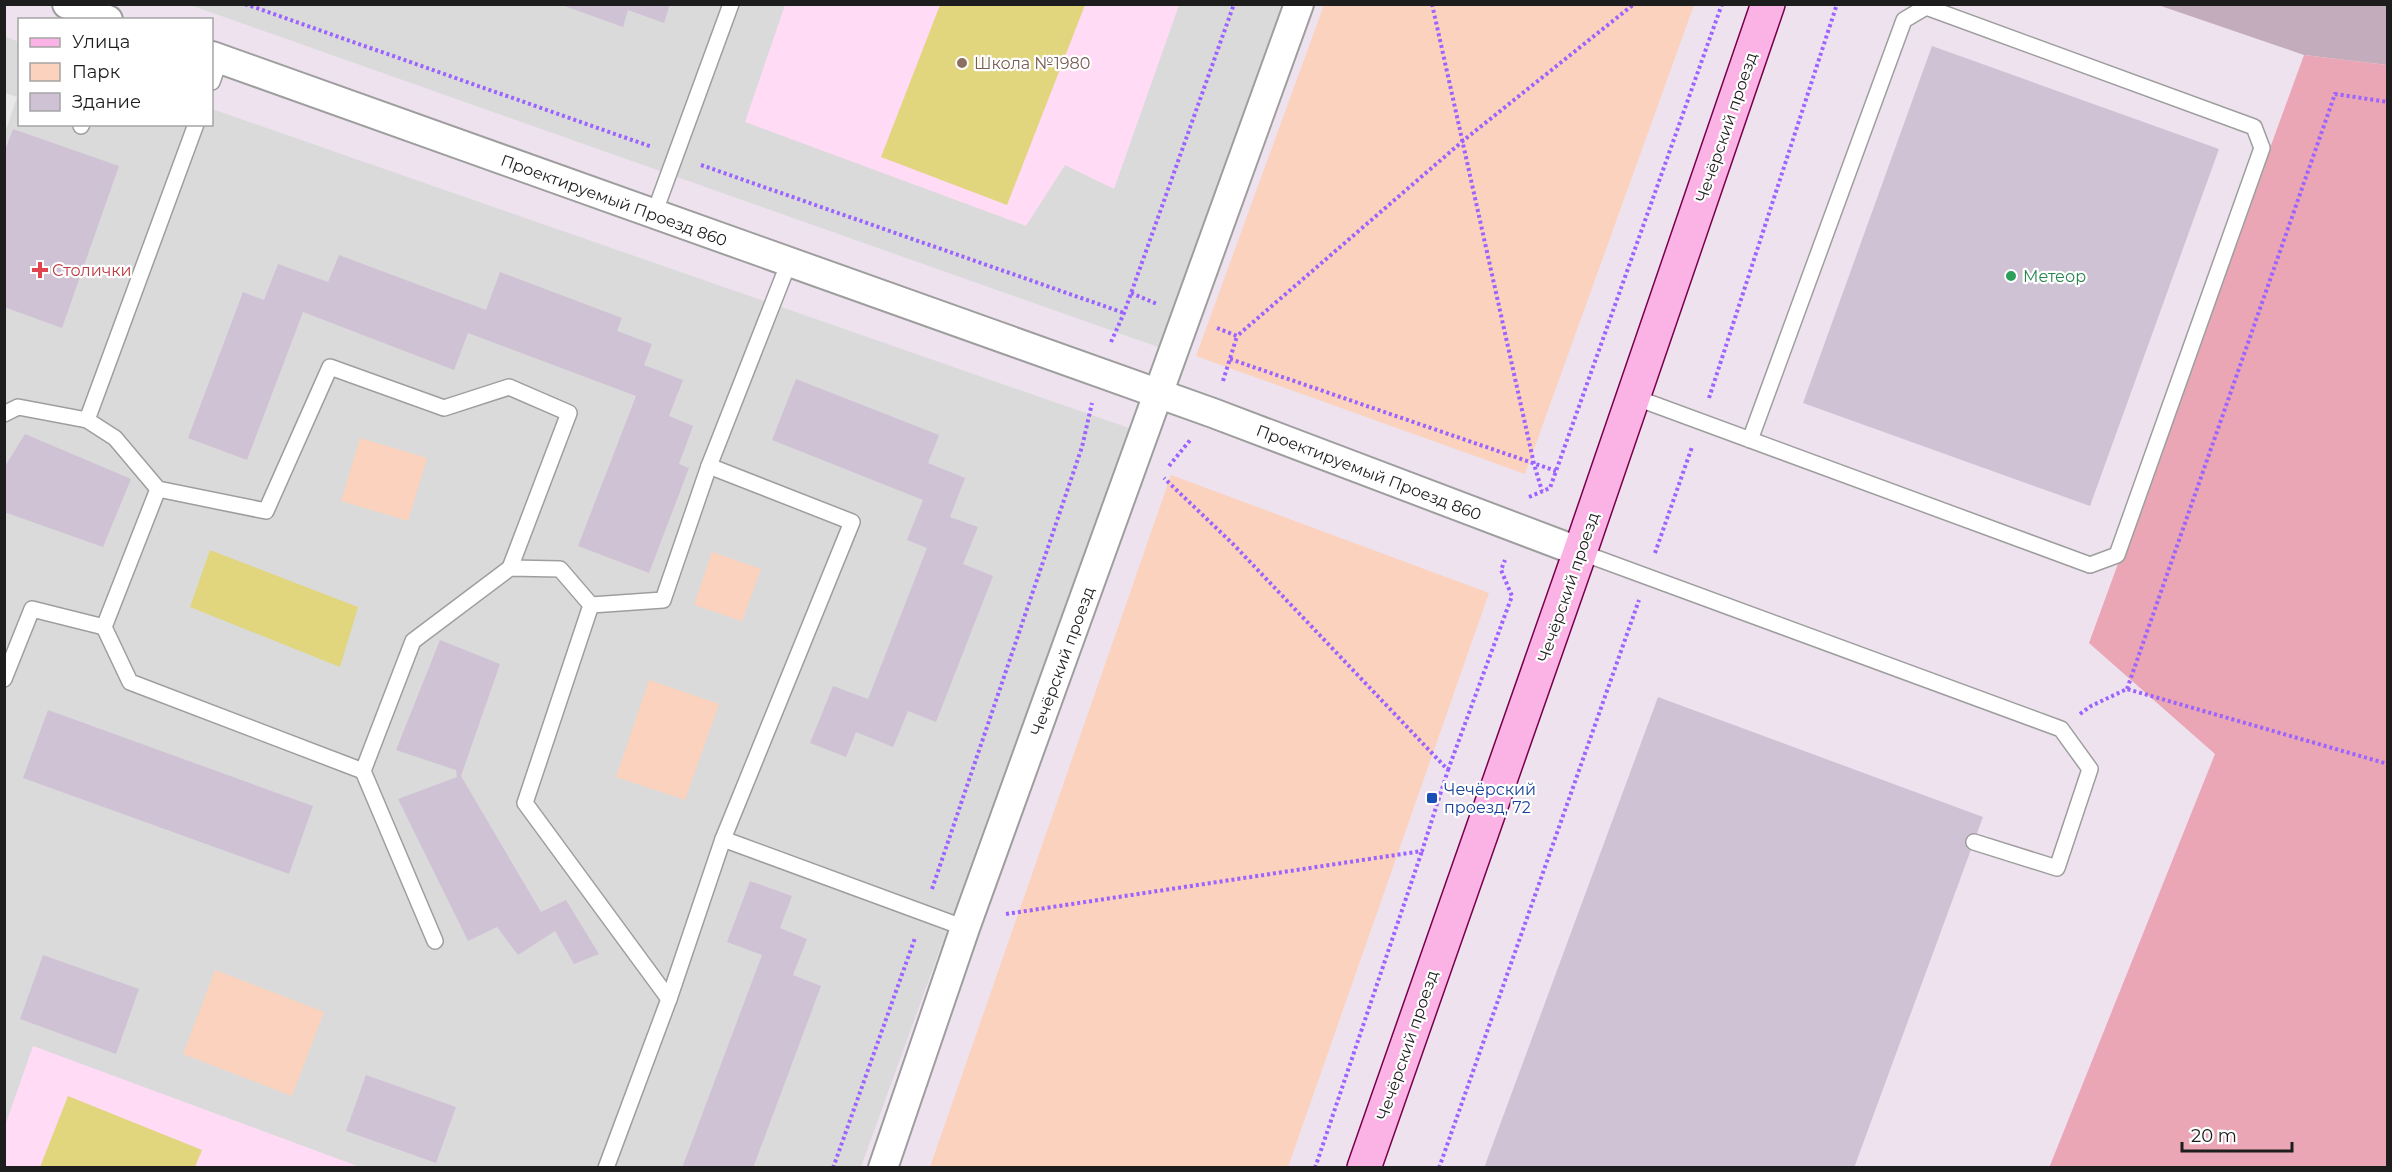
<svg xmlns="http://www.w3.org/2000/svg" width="2392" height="1172" font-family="Montserrat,sans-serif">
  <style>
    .residential { fill: #dadadb }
    .education { fill: #ffdbf5 }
    .construction { fill: #c3adbd }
    .grass { fill: #eba6b5 }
    .park { fill: #fbd2bd }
    .pitch { fill: #e1d57d }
    .parking { fill: #e9e9e9 }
    .building { fill: #d0c2d5 }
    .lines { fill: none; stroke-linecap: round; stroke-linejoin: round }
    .lane-casing { stroke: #9e9e9e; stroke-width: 18 }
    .street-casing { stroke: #9e9e9e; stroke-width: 32 }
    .secondary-casing { stroke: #77014b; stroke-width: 36 }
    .path { stroke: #9c63fe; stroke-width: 4; stroke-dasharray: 3 3; stroke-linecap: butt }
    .lane { stroke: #fff; stroke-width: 15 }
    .street { stroke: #fff; stroke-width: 28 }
    .secondary { stroke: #fbb3e5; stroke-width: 33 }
    .education-dot { fill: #8d6e63; stroke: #fff; stroke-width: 2 }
    .health-dot { fill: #e0444e; stroke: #fff; stroke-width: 2 }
    .leisure-dot { fill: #2e9e5b; stroke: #fff; stroke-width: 2 }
    .transit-dot { fill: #1a4fb4; stroke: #fff; stroke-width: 2 }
    .labels { text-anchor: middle; stroke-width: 4.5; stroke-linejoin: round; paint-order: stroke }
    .education-label { font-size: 16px; fill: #785e54; stroke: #fff; text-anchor: start }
    .street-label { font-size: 16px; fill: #1d1d1d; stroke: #fff }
    .health-label { font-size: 16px; fill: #be3a42; stroke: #fff; text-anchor: start }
    .leisure-label { font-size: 16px; fill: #27864d; stroke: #fff; text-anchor: start }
    .transit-label { font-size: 16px; fill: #164399; stroke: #fff; text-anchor: start }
  </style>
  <rect width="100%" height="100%" fill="#eee2ef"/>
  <g class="residential">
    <polygon points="190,5 1283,5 1161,348"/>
    <polygon points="4,36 19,42 20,124 212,124 212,109 1129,428 861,1167 5,1167"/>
  </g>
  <g class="education">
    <polygon points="785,5 1179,5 1114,189 1065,165 1026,226 745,122"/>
    <polygon points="33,1046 360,1167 5,1168 5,1126"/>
  </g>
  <polygon class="construction" points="2158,5 2387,5 2387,65 2304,55"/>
  <polygon class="grass" points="2304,55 2387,65 2387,1167 2049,1168 2215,754 2089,643"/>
  <g class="park">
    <polygon points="1324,5 1694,5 1525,474 1196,356"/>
    <polygon points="360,438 427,458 408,521 341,501"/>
    <polygon points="1171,475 1489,593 1288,1167 930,1167"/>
    <polygon points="712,552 761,569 742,621 694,605"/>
    <polygon points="649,680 719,704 685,800 616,777"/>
    <polygon points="215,970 324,1012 292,1096 183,1054"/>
  </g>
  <g class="pitch">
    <polygon points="940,5 1085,5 1007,205 881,157"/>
    <polygon points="210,550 358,607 340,667 190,607"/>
    <polygon points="68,1096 202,1150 195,1167 40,1167"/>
  </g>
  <polygon class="parking" points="5,93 17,97 5,133 4,93"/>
  <g class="building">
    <polygon points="559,4 670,4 664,23 628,10 623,27"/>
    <polygon points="1932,46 2219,149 2090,506 1803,403"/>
    <polygon points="13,129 119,166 62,328 4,307 4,153"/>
    <polygon points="339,255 486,310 500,272 622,318 617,331 652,344 644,365 683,380 669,416 693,426 679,464 689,468 649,573 578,546 636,396 468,333 454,370 303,312 247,460 188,438 243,292 264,300 278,264 328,282"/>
    <polygon points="796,379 939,435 928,463 965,478 950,517 978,527 963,564 993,576 936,722 908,711 893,747 856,732 846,757 810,743 833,686 868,699 927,548 907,540 923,500 772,440"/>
    <polygon points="25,434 131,479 103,547 4,512 4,468"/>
    <polygon points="440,640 500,664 461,776 541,912 566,900 599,954 574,964 555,931 518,955 497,927 468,941 398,799 457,777 456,770 396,750"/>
    <polygon points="1658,697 1983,817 1854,1168 1484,1168"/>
    <polygon points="48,710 313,806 289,874 23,778"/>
    <polygon points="750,881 792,896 780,928 807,939 793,975 821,986 753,1168 682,1168 762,955 727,942"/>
    <polygon points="43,955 139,989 116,1054 20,1019"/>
    <polygon points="366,1075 456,1107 436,1163 346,1131"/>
  </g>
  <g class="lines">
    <g class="lane-casing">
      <g id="lane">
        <polyline points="212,82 220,59"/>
        <polyline points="81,126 82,124"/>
        <polyline points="654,214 731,4"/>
        <polyline points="1634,397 2090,565 2117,555 2262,148 2254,127 1926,7 1904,20 1750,440"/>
        <polyline points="4,414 18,407 87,420 115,438 158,489 104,627 32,609 4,679"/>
        <polyline points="87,420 196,124"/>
        <polyline points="158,489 266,511 330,367 444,408 509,387 569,413 510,568"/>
        <polyline points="1580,552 2061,729 2090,769 2057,868 1974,842"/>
        <polyline points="591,605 663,600 709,466"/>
        <polyline points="104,627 130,682 363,771"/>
        <polyline points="723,839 965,928"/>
        <polyline points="435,941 363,771 413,641 510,568 560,569 591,605 525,803 669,999"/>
        <polyline points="606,1168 669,999 723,839 852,522 709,466 789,262"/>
      </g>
    </g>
    <g class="street-casing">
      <g id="street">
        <polyline points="67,4 108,20"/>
        <polyline points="212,56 1213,413 1580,552"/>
        <polyline points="883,1168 965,928 1299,4"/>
      </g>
    </g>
    <g class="secondary-casing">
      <polyline id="secondary" points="1364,1168 1580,552 1768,4"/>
    </g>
    <g class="path">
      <polyline points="245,4 652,147"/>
      <polyline points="1432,4 1534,464 1542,491"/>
      <polyline points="701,165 1124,313"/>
      <polyline points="1131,293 1157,304"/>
      <polyline points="1217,328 1237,336 1464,140 1634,4"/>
      <polyline points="1111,342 1124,313 1234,4"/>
      <polyline points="1230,359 1556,471"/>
      <polyline points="1223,381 1237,336"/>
      <polyline points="1709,398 1837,4"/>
      <polyline points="1169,466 1191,439"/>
      <polyline points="1529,497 1550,488 1722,4"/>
      <polyline points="1655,553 1692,447"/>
      <polyline points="2127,689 2335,94 2388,102"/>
      <polyline points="2080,714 2091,706 2127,689 2388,764"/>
      <polyline points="1448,770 1512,596 1501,570 1505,560"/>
      <polyline points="932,889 1082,447 1092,403"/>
      <polyline points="1006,914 1422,851 1448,770 1234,545 1164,478"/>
      <polyline points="833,1168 915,938"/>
      <polyline points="1315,1168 1422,851"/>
      <polyline points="1439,1168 1639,600"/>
    </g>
    <use href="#lane" class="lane"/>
    <use href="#street" class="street"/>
    <use href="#secondary" class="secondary"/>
  </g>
  <circle class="education-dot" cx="962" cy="63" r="6"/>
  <path class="health-dot" d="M37 261h6v6h6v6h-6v6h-6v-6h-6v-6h6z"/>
  <circle class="leisure-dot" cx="2011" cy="276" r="6"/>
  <rect class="transit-dot" x="1426" y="792" width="12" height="12" rx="3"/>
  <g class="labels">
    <g class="education-label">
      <text x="974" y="69">Школа №1980</text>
    </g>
    <g class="street-label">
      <text transform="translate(1726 127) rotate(-71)" y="6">Чечёрский проезд</text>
      <text transform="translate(614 200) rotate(20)" y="6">Проектируемый Проезд 860</text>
      <text transform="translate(1369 472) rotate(21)" y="6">Проектируемый Проезд 860</text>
      <text transform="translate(1568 587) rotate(-71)" y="6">Чечёрский проезд</text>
      <text transform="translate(1062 661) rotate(-70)" y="6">Чечёрский проезд</text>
      <text transform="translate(1407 1045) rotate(-71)" y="6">Чечёрский проезд</text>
    </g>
    <g class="health-label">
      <text x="52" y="276">Столички</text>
    </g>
    <g class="leisure-label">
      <text x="2023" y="282">Метеор</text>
    </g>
    <g class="transit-label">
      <text x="1444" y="795">Чечёрский<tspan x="1444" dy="18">проезд, 72</tspan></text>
    </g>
  </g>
  <rect width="2392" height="1172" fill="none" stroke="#1d1d1d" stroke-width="12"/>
  <rect x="18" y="18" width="195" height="108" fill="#ffffff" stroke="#a5a5a5" stroke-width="1.5"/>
  <rect x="30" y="38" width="30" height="9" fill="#fbb3e5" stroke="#a5a5a5" stroke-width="1.5"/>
  <text x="72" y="48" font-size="18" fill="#1d1d1d">Улица</text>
  <rect x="30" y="63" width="30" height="18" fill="#fbd2bd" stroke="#a5a5a5" stroke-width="1.5"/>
  <text x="72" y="78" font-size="18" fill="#1d1d1d">Парк</text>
  <rect x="30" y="93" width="30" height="18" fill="#d0c2d5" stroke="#a5a5a5" stroke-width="1.5"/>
  <text x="72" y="108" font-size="18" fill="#1d1d1d">Здание</text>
  <path d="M2182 1142v9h110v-9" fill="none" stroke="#1d1d1d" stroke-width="3"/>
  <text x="2191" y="1142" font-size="18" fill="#1d1d1d" stroke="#ffffff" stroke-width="4.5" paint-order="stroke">20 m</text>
</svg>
